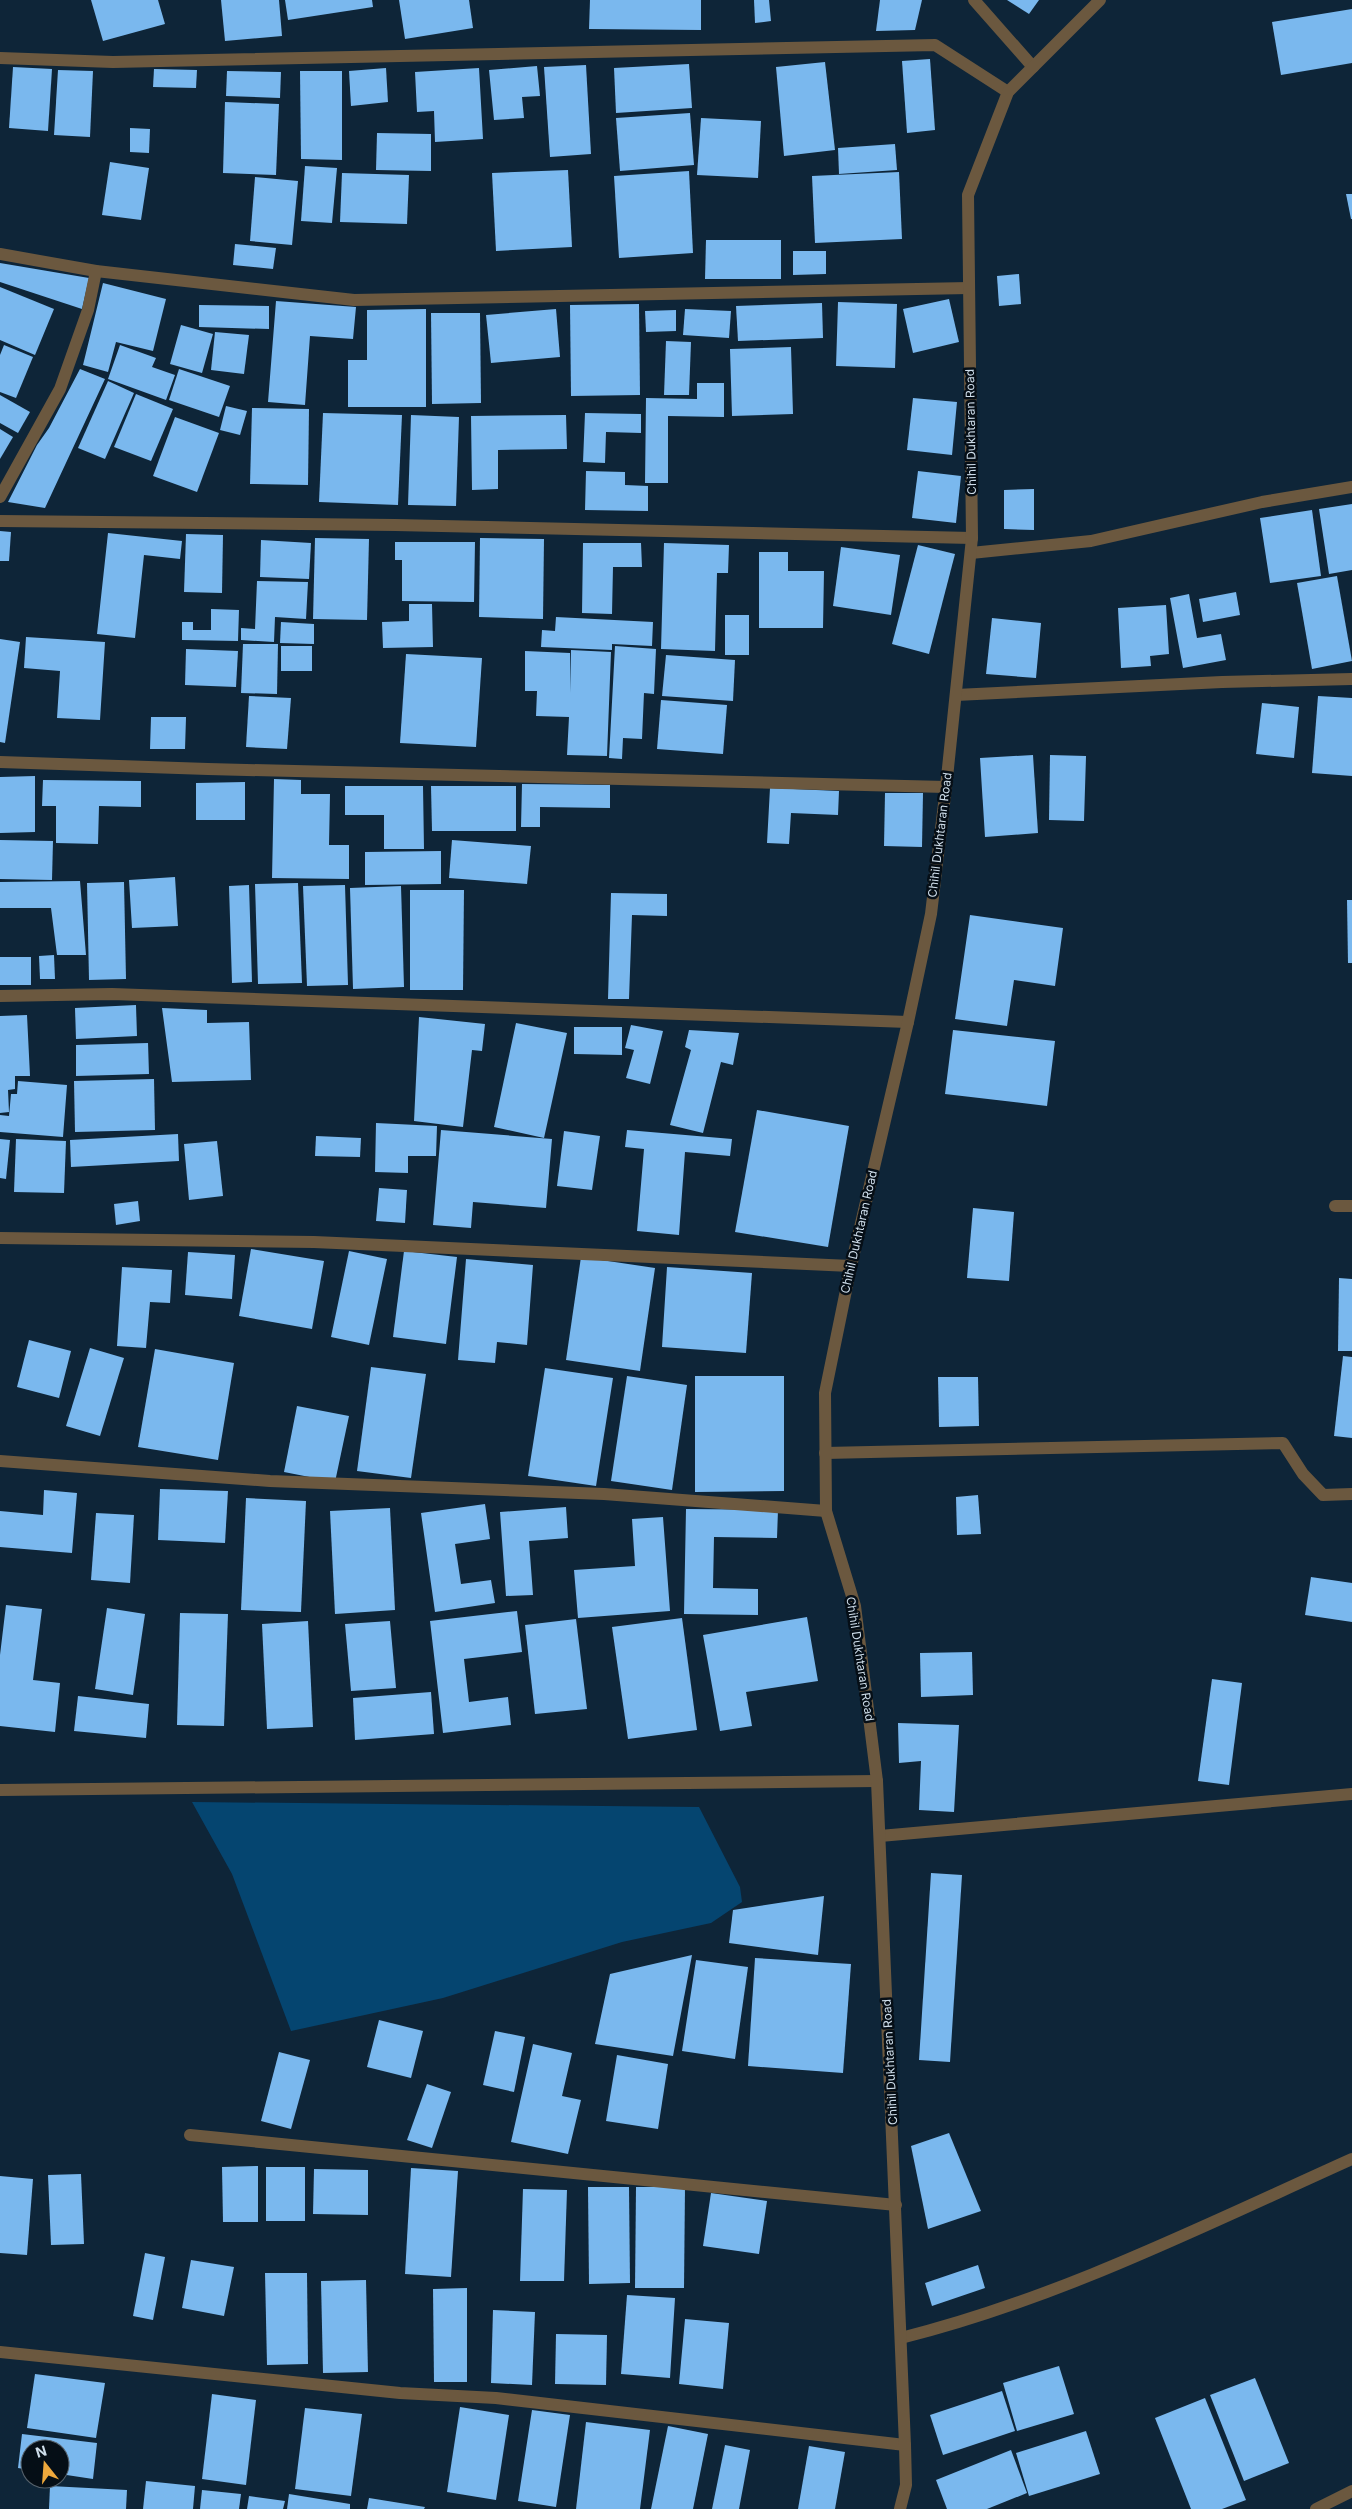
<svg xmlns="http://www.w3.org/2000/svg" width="1352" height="2509" font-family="Inter,sans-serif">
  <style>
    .green { fill: #054570 }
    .building { fill: #7ab8ee }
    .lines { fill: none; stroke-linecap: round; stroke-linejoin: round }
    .minor { stroke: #6b583f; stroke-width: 12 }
    .tertiary { stroke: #6b583f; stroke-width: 12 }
    .labels { text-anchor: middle; stroke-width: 5; stroke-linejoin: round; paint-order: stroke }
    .street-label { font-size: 12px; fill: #ceddea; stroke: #050e16 }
  </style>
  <rect width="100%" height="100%" fill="#0e2538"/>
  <polygon class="green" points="192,1802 699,1807 740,1887 742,1902 711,1923 622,1942 443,1998 291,2031 232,1874"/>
  <g class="building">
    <polygon points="91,0 158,0 165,24 103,41"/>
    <polygon points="221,0 279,0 282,36 225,41"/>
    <polygon points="285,0 372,0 373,7 288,20"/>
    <polygon points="399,0 469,0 473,28 405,39"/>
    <polygon points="590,0 701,0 701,30 589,29"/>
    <polygon points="754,0 769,0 771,21 755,23"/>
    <polygon points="880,0 922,0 915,30 876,31"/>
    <polygon points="1007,0 1039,0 1029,14"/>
    <polygon points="1352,9 1352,63 1281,75 1272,22"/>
    <polygon points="930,59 935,130 907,133 902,61"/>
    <polygon points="825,62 835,150 784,156 776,67"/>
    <polygon points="689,64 692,108 616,113 614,68"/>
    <polygon points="586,65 591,154 550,157 544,67"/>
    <polygon points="537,66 540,96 522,97 524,118 494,120 489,70"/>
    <polygon points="13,67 52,69 48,131 9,128"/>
    <polygon points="386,68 388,102 351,106 349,71"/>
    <polygon points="479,68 483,139 435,142 434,111 417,112 415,72"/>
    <polygon points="154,69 197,70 196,88 153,87"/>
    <polygon points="58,70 93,71 90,137 54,135"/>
    <polygon points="227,71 281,72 280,98 226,96"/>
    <polygon points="300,71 342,71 342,160 301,159"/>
    <polygon points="225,102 279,104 276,175 223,173"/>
    <polygon points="690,113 694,165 620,171 616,118"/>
    <polygon points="701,118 761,121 758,178 697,175"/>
    <polygon points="130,128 150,129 149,153 130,152"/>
    <polygon points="377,133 431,134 431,171 376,170"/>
    <polygon points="895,144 897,170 839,174 838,148"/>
    <polygon points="110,162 149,168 141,220 102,215"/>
    <polygon points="305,166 337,168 332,223 301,221"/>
    <polygon points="568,170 572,247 496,251 492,173"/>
    <polygon points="689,171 693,253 619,258 614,176"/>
    <polygon points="899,172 902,239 815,243 812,176"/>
    <polygon points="342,173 409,175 407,224 340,222"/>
    <polygon points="255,177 298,181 292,245 250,241"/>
    <polygon points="1346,194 1352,194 1352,219 1351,219"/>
    <polygon points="706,240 781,240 781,279 705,279"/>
    <polygon points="235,244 276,248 273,269 233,265"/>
    <polygon points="793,251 826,251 826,274 793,275"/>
    <polygon points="0,263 89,278 82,309 0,282"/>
    <polygon points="1019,274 1021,304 999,306 997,276"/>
    <polygon points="103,283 166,299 153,351 116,342 108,372 83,365"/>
    <polygon points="0,287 54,309 35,355 0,340"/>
    <polygon points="949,299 959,342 913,353 903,309"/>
    <polygon points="276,301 356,307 353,339 310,336 305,405 268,402"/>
    <polygon points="838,302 897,304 895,368 836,366"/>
    <polygon points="822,303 823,338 738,341 736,306"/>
    <polygon points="639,304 640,395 571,396 570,305"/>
    <polygon points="199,305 269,306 269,329 199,327"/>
    <polygon points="426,309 426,407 348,407 348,360 367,360 367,310"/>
    <polygon points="556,309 560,357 491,363 486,315"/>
    <polygon points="685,309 731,311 729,338 683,335"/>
    <polygon points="676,310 676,331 646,332 645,311"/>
    <polygon points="431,313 480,313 481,403 432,404"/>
    <polygon points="181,325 213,334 202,373 170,364"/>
    <polygon points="215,332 249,335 244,374 211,370"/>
    <polygon points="666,341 691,342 689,395 664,395"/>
    <polygon points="4,345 33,357 16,398 0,392 0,355"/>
    <polygon points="120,345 156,358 152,367 175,375 166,400 108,379"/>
    <polygon points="791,347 793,414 732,416 730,349"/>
    <polygon points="80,369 105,379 45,508 8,502 37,445 49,428"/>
    <polygon points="179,369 230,386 219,417 169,400"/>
    <polygon points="108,381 134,393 105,459 78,448"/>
    <polygon points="697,383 724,383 724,417 668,416 668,483 645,483 646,398 697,399"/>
    <polygon points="136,394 173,409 151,461 114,447"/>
    <polygon points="0,395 30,412 18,433 0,423"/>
    <polygon points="913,398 957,402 952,455 907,450"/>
    <polygon points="226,406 247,411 240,435 220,430"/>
    <polygon points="252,408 309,409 308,485 250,484"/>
    <polygon points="323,413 402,415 398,505 319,502"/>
    <polygon points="585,413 641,414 641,433 606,432 605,463 583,462"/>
    <polygon points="411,415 459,417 456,506 408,505"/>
    <polygon points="566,415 567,449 498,450 498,489 472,490 471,416"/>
    <polygon points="175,417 219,433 197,492 153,476"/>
    <polygon points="0,429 13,437 0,459"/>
    <polygon points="586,471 625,472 625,485 648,486 648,511 585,510"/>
    <polygon points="918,471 961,476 956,523 912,518"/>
    <polygon points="1034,489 1034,530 1004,529 1004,490"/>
    <polygon points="1352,504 1352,570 1329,574 1319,509"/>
    <polygon points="1312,510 1321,576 1270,583 1260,518"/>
    <polygon points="0,531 11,532 9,561 0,561"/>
    <polygon points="108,533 182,541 180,559 144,555 135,638 97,634"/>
    <polygon points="186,534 223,535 222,593 184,592"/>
    <polygon points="315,538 369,539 367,620 313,619"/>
    <polygon points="480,538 544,539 543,619 479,617"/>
    <polygon points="261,540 311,543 309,579 260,577"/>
    <polygon points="395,542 475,542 474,602 402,601 402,560 395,560"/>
    <polygon points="583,543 641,543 642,567 613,567 612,614 582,613"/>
    <polygon points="664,543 729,545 728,573 717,573 715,651 661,649"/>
    <polygon points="918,545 955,554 929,654 892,644"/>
    <polygon points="841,547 900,555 891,615 833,606"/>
    <polygon points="759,552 788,552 788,571 824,571 823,628 759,628"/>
    <polygon points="1337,576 1352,661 1312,669 1297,583"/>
    <polygon points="257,581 308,582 306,619 275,617 274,642 241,640 241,628 255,629"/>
    <polygon points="1236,592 1240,615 1203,622 1199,599"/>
    <polygon points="1189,594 1197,638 1221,634 1226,660 1183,668 1170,598"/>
    <polygon points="409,604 432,604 433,647 383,648 382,622 409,621"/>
    <polygon points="1166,605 1169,654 1150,656 1151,666 1121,668 1118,608"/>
    <polygon points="211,609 239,610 238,641 182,640 182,622 193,622 193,630 211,630"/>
    <rect x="725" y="615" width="24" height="40"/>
    <polygon points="556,617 653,622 652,646 612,644 612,650 541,647 542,630 555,631"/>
    <polygon points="992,618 1041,623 1036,678 986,674"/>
    <polygon points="281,622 314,624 314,644 280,643"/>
    <polygon points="26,637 105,642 100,720 57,718 60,671 24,668"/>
    <polygon points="0,639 20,642 5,743 0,742"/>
    <polygon points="243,644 278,644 277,694 241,693"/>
    <rect x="281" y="646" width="31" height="25"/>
    <polygon points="615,646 656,649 654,694 644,693 642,739 623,738 622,759 609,758"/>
    <polygon points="186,649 238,651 236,687 185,685"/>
    <polygon points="571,650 611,652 607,756 567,755 569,717 536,716 537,691 525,691 525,651 570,653 570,693"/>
    <polygon points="406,654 482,658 476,747 400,743"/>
    <polygon points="666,655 735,660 733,701 662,696"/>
    <polygon points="249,696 291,698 287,749 246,747"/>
    <polygon points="1318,696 1352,698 1352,776 1312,773"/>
    <polygon points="661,700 727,705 723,754 657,749"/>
    <polygon points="1262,703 1299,707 1294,758 1256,754"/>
    <polygon points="151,717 186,717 185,749 150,749"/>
    <polygon points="1033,755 1038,833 985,837 980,758"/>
    <polygon points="1050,755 1086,756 1084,821 1049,820"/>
    <polygon points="35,776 35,832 0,833 0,777"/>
    <polygon points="274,779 301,780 301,794 330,794 329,845 349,845 349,879 272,878"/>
    <polygon points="43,780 141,781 141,807 99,806 98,844 56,843 56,806 42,806"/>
    <polygon points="245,782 245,820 196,820 196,783"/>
    <polygon points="522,784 610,785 610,808 540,807 540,827 521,827"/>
    <polygon points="345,786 423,786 424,849 384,849 384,815 345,815"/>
    <polygon points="431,786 516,786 516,831 432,831"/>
    <polygon points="770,788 839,791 838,815 791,813 789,844 767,843"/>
    <polygon points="885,793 923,793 922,847 884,846"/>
    <polygon points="0,840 53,841 52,880 0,879"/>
    <polygon points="452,840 531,846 527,884 449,878"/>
    <polygon points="441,851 441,884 365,885 365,852"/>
    <polygon points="175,877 178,926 132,928 129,880"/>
    <polygon points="80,881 86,955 57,955 51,908 0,908 0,882"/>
    <polygon points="124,882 126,979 89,980 87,883"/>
    <polygon points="298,883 302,983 258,984 255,884"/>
    <polygon points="249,885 252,982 232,983 229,886"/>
    <polygon points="345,885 348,985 307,986 303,886"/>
    <polygon points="401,886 404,987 353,989 350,888"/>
    <polygon points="410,890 464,890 463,990 410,990"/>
    <polygon points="611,893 667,894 667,916 632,915 629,999 608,999"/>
    <polygon points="1347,900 1352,900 1352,963 1348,963"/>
    <polygon points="970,915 1063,928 1055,986 1014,980 1007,1026 955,1019"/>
    <polygon points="54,955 55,979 40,979 39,956"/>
    <rect x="0" y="957" width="31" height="28"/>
    <polygon points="136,1005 137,1036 76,1039 75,1008"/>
    <polygon points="162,1008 207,1010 207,1023 249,1022 251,1080 172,1082"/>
    <polygon points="27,1015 30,1076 15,1076 15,1089 8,1090 9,1112 0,1113 0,1016"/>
    <polygon points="419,1017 485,1024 482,1051 472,1050 463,1127 414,1121"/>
    <polygon points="516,1023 567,1033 544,1138 494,1127"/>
    <polygon points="631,1025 663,1031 650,1084 626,1078 634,1050 625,1048"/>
    <polygon points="574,1027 622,1027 622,1055 574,1054"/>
    <polygon points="689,1030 739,1033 733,1065 721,1062 703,1133 670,1125 691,1050 685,1047"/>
    <polygon points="953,1030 1055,1041 1047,1106 945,1094"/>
    <polygon points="148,1043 149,1074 76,1076 76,1045"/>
    <polygon points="154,1079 155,1130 75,1132 74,1081"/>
    <polygon points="18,1081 67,1085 63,1137 0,1132 0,1115 9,1116 11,1094 17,1094"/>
    <polygon points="757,1110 849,1126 828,1247 735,1232"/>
    <polygon points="376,1123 437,1126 436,1156 408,1156 408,1173 375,1172"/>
    <polygon points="441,1130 552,1139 546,1208 473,1202 471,1228 433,1225"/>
    <polygon points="627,1130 732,1139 730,1156 685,1152 679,1235 637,1231 644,1149 625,1147"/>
    <polygon points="564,1131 600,1136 592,1190 557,1186"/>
    <polygon points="178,1134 179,1161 71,1167 70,1140"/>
    <polygon points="316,1136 361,1138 360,1157 315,1156"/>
    <polygon points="0,1139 10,1140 6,1179 0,1178"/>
    <polygon points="16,1139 66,1141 64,1193 14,1192"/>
    <polygon points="217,1141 223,1196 189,1200 184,1144"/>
    <polygon points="379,1188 407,1190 405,1223 376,1221"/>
    <polygon points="138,1201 140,1221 116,1225 114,1204"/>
    <polygon points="973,1208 1014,1212 1009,1281 967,1278"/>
    <polygon points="251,1249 324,1261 312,1329 239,1316"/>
    <polygon points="349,1251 387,1259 369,1345 331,1337"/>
    <polygon points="404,1251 457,1257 446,1344 393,1337"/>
    <polygon points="188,1252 235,1255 232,1299 185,1295"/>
    <polygon points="581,1257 655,1268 640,1371 566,1360"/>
    <polygon points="466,1259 533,1265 527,1345 497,1342 495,1363 458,1360"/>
    <polygon points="122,1267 172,1270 170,1303 150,1302 146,1348 117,1346"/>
    <polygon points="667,1267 752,1273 746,1353 662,1347"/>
    <polygon points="1339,1278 1352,1279 1352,1351 1338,1351"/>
    <polygon points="29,1340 71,1351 59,1398 17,1387"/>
    <polygon points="90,1348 124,1358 100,1436 66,1426"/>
    <polygon points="155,1349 234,1363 218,1460 138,1447"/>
    <polygon points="1343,1356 1352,1357 1352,1438 1334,1436"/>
    <polygon points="371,1367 426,1374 411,1478 357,1471"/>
    <polygon points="545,1368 613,1378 596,1486 528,1476"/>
    <polygon points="627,1376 687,1385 672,1490 611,1481"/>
    <polygon points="695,1376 784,1376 784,1491 695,1492"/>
    <polygon points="938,1377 978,1377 979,1426 939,1427"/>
    <polygon points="297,1406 349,1416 335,1482 284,1472"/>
    <polygon points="160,1489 228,1491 225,1543 158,1540"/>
    <polygon points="44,1490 77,1493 72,1553 0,1547 0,1511 43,1515"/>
    <polygon points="978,1495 981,1534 957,1535 956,1497"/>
    <polygon points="246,1498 306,1501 301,1612 241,1610"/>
    <polygon points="485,1504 490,1539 455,1544 461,1584 491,1580 495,1603 435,1612 421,1513"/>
    <polygon points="566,1507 568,1538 529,1541 533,1595 506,1596 500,1512"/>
    <polygon points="390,1508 395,1610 335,1614 330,1511"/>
    <polygon points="686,1509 778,1510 777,1538 714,1537 713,1588 758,1589 758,1615 684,1614"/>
    <polygon points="96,1513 134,1515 130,1583 91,1580"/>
    <polygon points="663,1517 670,1611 578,1618 574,1570 635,1566 632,1519"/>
    <polygon points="1311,1577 1352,1583 1352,1622 1305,1615"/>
    <polygon points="6,1605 42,1609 33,1680 60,1683 55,1732 0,1726 0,1655"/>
    <polygon points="107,1608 145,1614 133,1695 95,1689"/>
    <polygon points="517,1611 522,1652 464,1659 469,1702 508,1697 511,1725 443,1733 430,1621"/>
    <polygon points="180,1613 228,1614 224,1726 177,1725"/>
    <polygon points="807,1617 818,1681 746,1692 752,1726 720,1731 703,1635"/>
    <polygon points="682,1618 697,1730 628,1739 612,1627"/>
    <polygon points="576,1619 587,1709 535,1714 525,1625"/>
    <polygon points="308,1621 313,1727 267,1729 262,1624"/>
    <polygon points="390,1621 396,1688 351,1691 345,1624"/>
    <polygon points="972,1652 973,1695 921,1697 920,1653"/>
    <polygon points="1212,1679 1242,1683 1229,1785 1198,1781"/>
    <polygon points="431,1692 434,1734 355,1740 353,1698"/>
    <polygon points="78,1696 149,1704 146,1738 74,1731"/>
    <polygon points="898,1723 959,1725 954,1812 919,1810 921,1761 899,1763"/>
    <polygon points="931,1873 962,1875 950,2062 919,2060"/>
    <polygon points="824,1896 818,1955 729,1943 733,1910"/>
    <polygon points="692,1955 673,2056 595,2044 610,1974"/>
    <polygon points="755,1958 851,1964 843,2073 748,2066"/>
    <polygon points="696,1960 748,1967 735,2059 682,2051"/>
    <polygon points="379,2020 423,2031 411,2078 367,2067"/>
    <polygon points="495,2031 525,2037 514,2092 483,2085"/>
    <polygon points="533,2044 572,2053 562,2096 581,2100 568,2154 511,2142"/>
    <polygon points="279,2052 310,2060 291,2129 261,2121"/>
    <polygon points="617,2055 668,2064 658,2129 606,2121"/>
    <polygon points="427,2084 451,2092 432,2148 407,2140"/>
    <polygon points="949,2133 981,2211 928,2229 911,2146"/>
    <polygon points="258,2166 258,2222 223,2222 222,2167"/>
    <rect x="266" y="2167" width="39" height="54"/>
    <polygon points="411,2168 458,2171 451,2277 405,2274"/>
    <polygon points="314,2169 368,2170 368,2215 313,2214"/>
    <polygon points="81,2174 84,2244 51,2245 48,2175"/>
    <polygon points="0,2176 33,2179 27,2255 0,2253"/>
    <polygon points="588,2187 629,2187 630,2283 589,2284"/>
    <polygon points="636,2187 685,2187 684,2288 635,2288"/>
    <polygon points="523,2189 567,2190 564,2281 520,2281"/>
    <polygon points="711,2193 767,2201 759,2254 703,2246"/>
    <polygon points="145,2253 165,2257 153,2320 133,2316"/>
    <polygon points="191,2260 234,2267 224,2316 182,2308"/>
    <polygon points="978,2265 985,2288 932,2306 925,2283"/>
    <polygon points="265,2273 307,2273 308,2364 267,2365"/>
    <polygon points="366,2280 368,2372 323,2373 321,2281"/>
    <polygon points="467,2288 467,2382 434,2382 433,2289"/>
    <polygon points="627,2295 675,2298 670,2378 621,2374"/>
    <polygon points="493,2310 535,2312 532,2385 491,2383"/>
    <polygon points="685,2319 729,2323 723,2389 679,2384"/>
    <polygon points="556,2334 607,2335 606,2385 555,2384"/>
    <polygon points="1059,2366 1074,2414 1017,2431 1003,2383"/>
    <polygon points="35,2374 105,2383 96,2438 27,2428"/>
    <polygon points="1255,2378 1289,2463 1244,2481 1210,2395"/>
    <polygon points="1002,2391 1015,2431 943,2455 930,2415"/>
    <polygon points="212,2394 256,2400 246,2485 202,2479"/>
    <polygon points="1205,2398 1246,2500 1222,2509 1191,2509 1155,2418"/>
    <polygon points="460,2407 509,2415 496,2500 447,2492"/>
    <polygon points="305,2408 362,2414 351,2496 295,2489"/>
    <polygon points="532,2410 570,2415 556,2507 518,2501"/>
    <polygon points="586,2422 650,2430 640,2509 576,2509"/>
    <polygon points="668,2426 708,2434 693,2509 651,2509"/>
    <polygon points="1086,2431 1100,2474 1029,2496 1016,2453"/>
    <polygon points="22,2434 97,2443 93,2479 60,2474 60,2449 30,2449 30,2470 18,2468"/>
    <polygon points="725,2445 750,2450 739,2509 712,2509"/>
    <polygon points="809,2446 845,2452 835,2509 798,2509"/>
    <polygon points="1011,2450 1027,2493 987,2509 947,2509 936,2480"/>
    <polygon points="146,2481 195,2486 193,2509 143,2509"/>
    <polygon points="50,2486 127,2490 126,2509 49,2509"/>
    <polygon points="202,2490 241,2494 239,2509 200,2509"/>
    <polygon points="289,2494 350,2504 350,2509 287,2509"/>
    <polygon points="249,2496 285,2501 283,2509 247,2509"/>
    <polygon points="369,2498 425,2507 424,2509 367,2509"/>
  </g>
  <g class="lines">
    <g class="minor">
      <polyline points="974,0 1033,67"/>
      <polyline points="0,58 113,62 935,45 1008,92"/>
      <polyline points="0,254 96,271 354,300 969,288"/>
      <polyline points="0,497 60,389 88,310 96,271"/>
      <polyline points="0,521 395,525 972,538"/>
      <polyline points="971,553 1091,541 1262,502 1352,487"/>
      <polyline points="956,695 1222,682 1352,679"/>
      <polyline points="0,762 208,769 946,787"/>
      <polyline points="0,996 112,994 908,1022"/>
      <polyline points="1335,1206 1352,1206"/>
      <polyline points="0,1238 314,1242 851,1266"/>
      <polyline points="825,1453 1283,1443 1303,1474 1323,1495 1352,1494"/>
      <polyline points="0,1461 270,1481 604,1494 826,1511"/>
      <polyline points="0,1790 877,1781"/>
      <polyline points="880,1836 1352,1794"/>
      <polyline points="190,2135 896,2205"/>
      <path d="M901 2338C1058 2299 1205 2225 1352 2159"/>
      <polyline points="0,2352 400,2393 496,2398 905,2445"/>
      <polyline points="1316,2509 1352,2491"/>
    </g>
    <polyline class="tertiary" points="900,2509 906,2485 905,2445 877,1781 855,1606 826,1511 825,1393 851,1266 908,1022 931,914 946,787 972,538 968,195 1008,92 1100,0"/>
  </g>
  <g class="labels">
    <g class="street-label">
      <text transform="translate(971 432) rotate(-91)" y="4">Chihil Dukhtaran Road</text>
      <text transform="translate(940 835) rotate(-83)" y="4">Chihil Dukhtaran Road</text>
      <text transform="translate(859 1232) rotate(-77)" y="4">Chihil Dukhtaran Road</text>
      <text transform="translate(860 1659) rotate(81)" y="4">Chihil Dukhtaran Road</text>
      <text transform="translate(890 2062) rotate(-93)" y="4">Chihil Dukhtaran Road</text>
    </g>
  </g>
  <g transform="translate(45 2464) rotate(343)"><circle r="24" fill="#050e16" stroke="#55616b"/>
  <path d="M0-4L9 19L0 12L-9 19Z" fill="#eea83c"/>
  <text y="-8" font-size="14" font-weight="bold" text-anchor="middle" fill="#ceddea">N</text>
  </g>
</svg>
